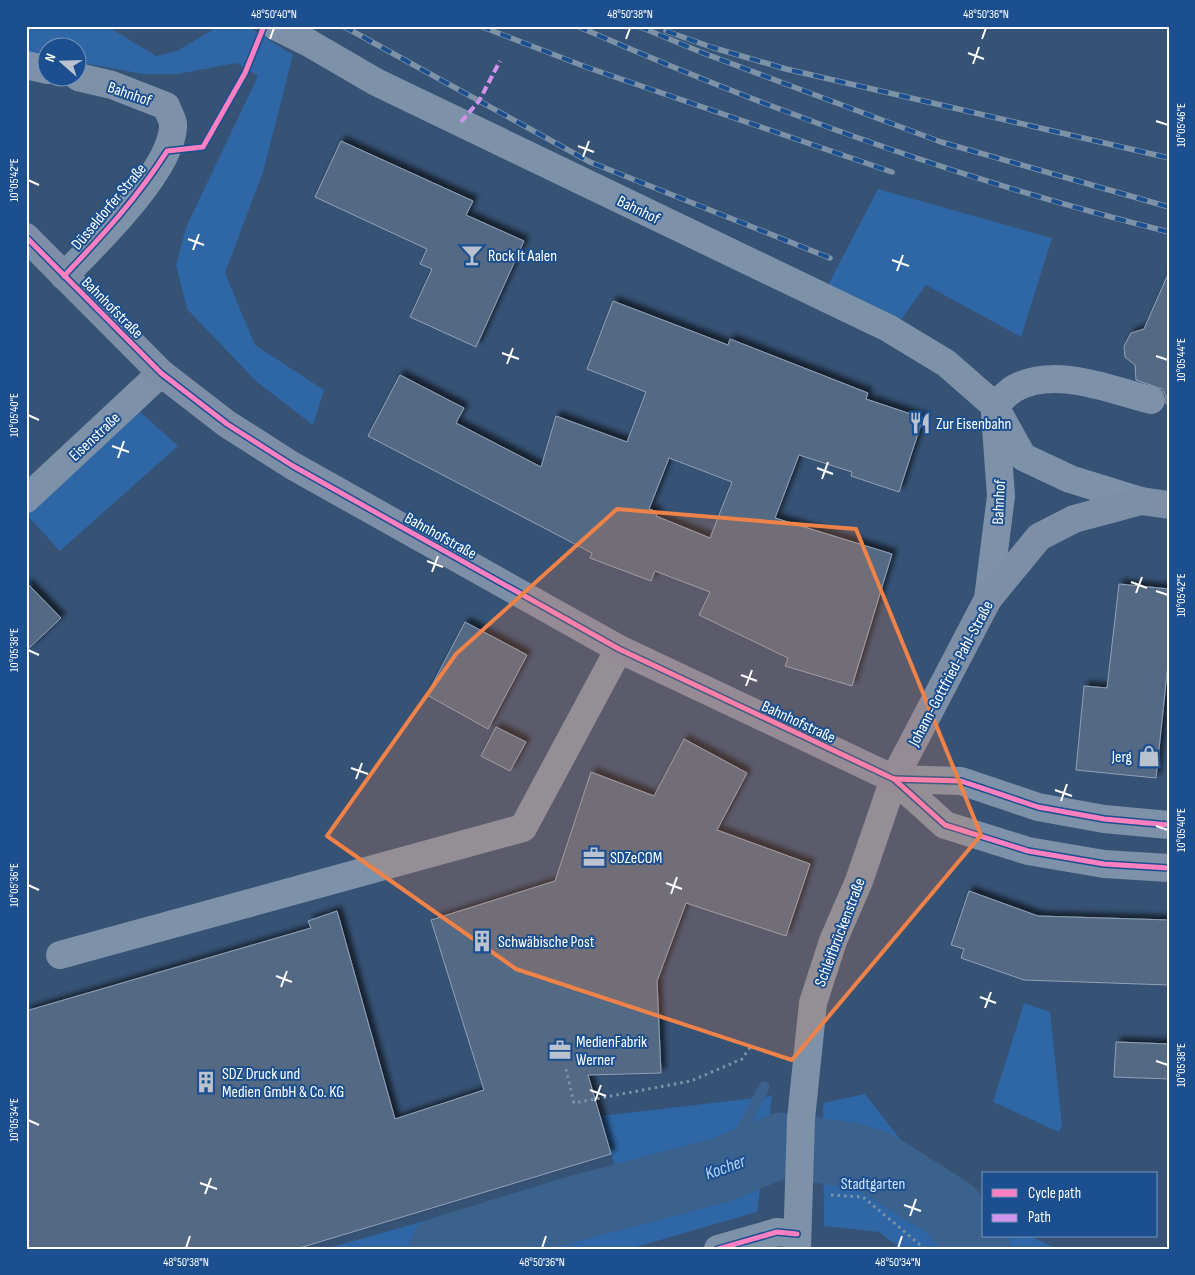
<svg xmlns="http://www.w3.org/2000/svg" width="1195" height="1275" font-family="'Sofia Sans Condensed',sans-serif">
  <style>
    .green { fill: #2f66a5 }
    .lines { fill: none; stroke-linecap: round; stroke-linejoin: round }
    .stream { stroke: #3b618d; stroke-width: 11 }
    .river { stroke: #3b618d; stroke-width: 65 }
    .building { fill: #526984; stroke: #92a2b6; fill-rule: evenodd; filter: url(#shadow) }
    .path { stroke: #7d92a8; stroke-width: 3; stroke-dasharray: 2.5 4; stroke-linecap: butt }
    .minor { stroke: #7d92a8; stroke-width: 28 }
    .major { stroke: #7d8ea7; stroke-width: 28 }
    .rail-casing { stroke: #7e92a7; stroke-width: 5.5 }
    .rail { stroke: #1b4f8f; stroke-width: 4; stroke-dasharray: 11; stroke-linecap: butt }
    .quiet { stroke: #d193ec; stroke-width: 4; stroke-dasharray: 8 4; stroke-linecap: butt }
    .cycleway-casing { stroke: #1b4f8f; stroke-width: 8 }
    .cycleway { stroke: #ff80c0; stroke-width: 5 }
    .marked { fill: #ee8249; fill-opacity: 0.2; stroke: #ee8249; stroke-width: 4; stroke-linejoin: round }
    .ticks { fill: none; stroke: #fff; stroke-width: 2 }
    .labels { text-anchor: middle; stroke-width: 4; stroke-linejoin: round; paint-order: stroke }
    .street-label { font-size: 16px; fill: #fff; stroke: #1b4f8f }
    .poi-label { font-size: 16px; fill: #fff; stroke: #1b4f8f; text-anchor: start }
    .park-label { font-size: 16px; fill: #cfe3fa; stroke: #1b4f8f }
    .water-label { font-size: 18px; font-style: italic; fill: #b5d3f5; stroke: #1b4f8f }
    .neatline { fill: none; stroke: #fff; stroke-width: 2 }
    .ticks-label { font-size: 12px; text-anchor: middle; fill: #fff }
  </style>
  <defs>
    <filter id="shadow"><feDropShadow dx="4.5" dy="-4.5" stdDeviation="2.5" flood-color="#0009"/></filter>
  </defs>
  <rect width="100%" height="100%" fill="#365274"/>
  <g class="green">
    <polygon points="26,26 107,26 156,56 177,51 219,26 247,26 293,55 263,172 225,273 255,345 324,390 313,425 257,382 187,309 176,265 187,225 258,76 236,63 178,74 143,74 78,62 78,48 48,48 47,57 26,54"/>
    <polygon points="878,189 1052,238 1021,337 926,285 898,324 827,287"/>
    <polygon points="138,410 178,446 60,551 26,514"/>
    <polygon points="1024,1003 1050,1012 1062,1125 1059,1132 993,1102"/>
    <polygon points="865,1094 911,1153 984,1206 984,1236 1030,1236 1057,1249 902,1249 879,1232 824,1226 823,1103"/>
    <polygon points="772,1096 757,1212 629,1249 325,1249 615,1167 600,1116"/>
  </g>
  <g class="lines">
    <g class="stream">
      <polyline points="721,1170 764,1087"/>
      <polyline points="977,1242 1005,1249"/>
    </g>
    <polyline class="river" points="442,1249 576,1208 721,1170 781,1145 850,1155 877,1163 951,1210 977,1242 978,1249"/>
  </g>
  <g class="building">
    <polygon points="341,141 473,201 466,215 524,241 476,347 410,317 432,269 420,264 427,249 315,197"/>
    <polygon points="1169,272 1169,404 1166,404 1166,396 1162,389 1136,380 1135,365 1125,357 1124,346 1131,333 1144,329"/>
    <path d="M613 301 728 345 730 339 868 393 866 399 923 418 899 492 851 476 852 472 799 455 775 518 892 554 852 686 785 666 788 658 699 615 710 592 655 571 651 581 590 558 592 553 368 436 400 375 464 408 456 423 541 467 556 416 627 442 646 392 587 369ZM669 458 732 482 710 538 656 516 658 512 649 509Z"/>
    <polygon points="26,582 61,618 26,651"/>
    <polygon points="1119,584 1169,589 1169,654 1156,778 1076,770 1084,686 1107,688"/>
    <polygon points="465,622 527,655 488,729 427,695"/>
    <polygon points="496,727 526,742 510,771 481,756"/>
    <polygon points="684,739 747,773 717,830 810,864 786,936 686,903 657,981 661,1073 588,1075 611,1154 296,1249 26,1249 26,1011 311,928 308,921 337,911 395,1119 484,1090 431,920 555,881 591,772 654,796"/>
    <polygon points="969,891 1038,916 1169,920 1169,985 1024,980 961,958 964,949 951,945"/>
    <polygon points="1116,1042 1169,1044 1169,1079 1114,1077"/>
  </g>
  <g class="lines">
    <g class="path">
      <polyline points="566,1069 574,1103 691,1081 742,1059 751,1046"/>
      <polyline points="831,1195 863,1197 925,1249"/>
    </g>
    <g class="minor">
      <polyline points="275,26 309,43 376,82 888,328 946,363 994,405 1023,457 1070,479 1141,501"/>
      <polyline points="26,65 48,70"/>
      <path d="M64 276C95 244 171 171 173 127 174 121 168 112 166 106L112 85 78 77"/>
      <path d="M994 405C1001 400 1008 392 1015 388 1057 366 1110 390 1151 400"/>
      <polyline points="26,499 161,373"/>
      <polyline points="988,599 1001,496 995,414"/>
      <polyline points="894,779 945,825 1028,851 1104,864 1169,868"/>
      <polyline points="894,779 961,781 1038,807 1104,819 1169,825"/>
      <polyline points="60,955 523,828 619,649"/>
      <polyline points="718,1249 777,1232 797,1234"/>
      <polyline points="797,1249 801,1119 813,1003 833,941 859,881 894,779"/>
    </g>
    <polyline class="major" points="26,237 161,373 227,424 293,466 619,649 894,779 988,599 1039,537 1074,519 1141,501 1169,505"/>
    <g class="rail-casing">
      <g id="rail">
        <polyline points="343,26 590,162 830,258"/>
        <polyline points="480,26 586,67 892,172"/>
        <path d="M577 26C768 110 966 182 1169 232"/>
        <polyline points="638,26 703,53 941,142 1169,207"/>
        <polyline points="666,31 711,47 786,69 1169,158"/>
      </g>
    </g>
    <use href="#rail" class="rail"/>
    <polyline class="quiet" points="461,122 479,101 500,61"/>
    <g class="cycleway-casing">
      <g id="cycleway">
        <polyline points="26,237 161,373 227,424 293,466 619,649 894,779 945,825 1028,851 1104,864 1169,868"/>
        <path d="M64 276C102 236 138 197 167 151L203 147 245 73 264 26"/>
        <polyline points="894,779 961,781 1038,807 1104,819 1169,825"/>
        <polyline points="718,1249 777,1232 797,1234"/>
      </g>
    </g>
    <use href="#cycleway" class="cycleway"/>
  </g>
  <path class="marked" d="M617 509 856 529 981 835 792 1060 516 969 327 836 456 654Z"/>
  <path class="ticks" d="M270 39 274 28M626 39 630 28M982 39 986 28M968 53 984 59M973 64 979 47M1156 121 1168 125M578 146 594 152M583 157 589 141M28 180 39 185M188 239 204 245M193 250 199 234M892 260 909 266M897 271 903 255M502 353 519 359M1156 356 1168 360M507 364 513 348M28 415 39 420M112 446 129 452M118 458 124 441M817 468 833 474M822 479 828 462M427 561 443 567M432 572 438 556M1131 582 1147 588M1156 591 1168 595M1136 593 1142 577M28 650 39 655M741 675 757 681M746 686 752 670M351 768 368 774M356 779 362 763M1055 790 1072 796M1061 801 1067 784M1156 826 1168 830M666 883 682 889M28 885 39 890M671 894 677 877M276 976 292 982M281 987 287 971M980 997 996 1003M985 1008 991 992M1156 1061 1168 1065M590 1090 606 1096M595 1101 601 1085M28 1120 39 1125M200 1183 217 1189M205 1194 211 1178M904 1205 921 1211M910 1216 916 1199M186 1248 190 1236M542 1248 546 1236M898 1248 902 1236"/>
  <defs>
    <g id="bar-bare" transform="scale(1.725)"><path d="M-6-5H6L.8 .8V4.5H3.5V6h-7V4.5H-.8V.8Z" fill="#b9c2ce" stroke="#1b4f8f" stroke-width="2.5" paint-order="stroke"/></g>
    <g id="restaurant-bare" transform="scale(1.725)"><path d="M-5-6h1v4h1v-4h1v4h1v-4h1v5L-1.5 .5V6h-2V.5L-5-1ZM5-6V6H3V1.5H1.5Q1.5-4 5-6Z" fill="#b9c2ce" stroke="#1b4f8f" stroke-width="2.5" paint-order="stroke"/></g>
    <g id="shop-bare" transform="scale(1.725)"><path d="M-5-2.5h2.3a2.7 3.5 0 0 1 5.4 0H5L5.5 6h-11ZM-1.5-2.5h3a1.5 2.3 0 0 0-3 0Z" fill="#b9c2ce" stroke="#1b4f8f" stroke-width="2.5" paint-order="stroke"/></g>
    <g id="office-bare" transform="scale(1.725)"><path d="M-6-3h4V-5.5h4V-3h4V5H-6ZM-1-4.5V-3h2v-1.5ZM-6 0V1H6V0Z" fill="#b9c2ce" stroke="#1b4f8f" stroke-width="2.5" paint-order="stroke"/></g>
    <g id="building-bare" transform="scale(1.725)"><path d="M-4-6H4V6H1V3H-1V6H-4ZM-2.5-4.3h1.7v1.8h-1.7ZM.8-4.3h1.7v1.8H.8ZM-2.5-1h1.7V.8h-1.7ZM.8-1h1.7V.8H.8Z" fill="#b9c2ce" stroke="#1b4f8f" stroke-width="2.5" paint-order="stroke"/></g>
  </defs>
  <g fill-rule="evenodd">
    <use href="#bar-bare" x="472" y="255"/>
    <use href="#restaurant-bare" x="920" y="423"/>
    <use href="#shop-bare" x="1149" y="756"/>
    <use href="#office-bare" x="594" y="857"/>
    <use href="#building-bare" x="482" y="941"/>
    <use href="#office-bare" x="560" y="1050"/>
    <use href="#building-bare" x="206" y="1082"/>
  </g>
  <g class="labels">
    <g class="street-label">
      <text transform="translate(130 93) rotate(19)" y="6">Bahnhof</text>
      <text transform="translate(108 206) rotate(-50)" y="6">Düsseldorfer Straße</text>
      <text transform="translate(639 209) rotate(26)" y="6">Bahnhof</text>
      <text transform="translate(113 307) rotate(45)" y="6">Bahnhofstraße</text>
      <text transform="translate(94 436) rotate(-43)" y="6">Eisenstraße</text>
      <text transform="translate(998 502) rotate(-87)" y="6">Bahnhof</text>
      <text transform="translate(441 535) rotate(29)" y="6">Bahnhofstraße</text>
      <text transform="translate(950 673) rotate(-62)" y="6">Johann-Gottfried-Pahl-Straße</text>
      <text transform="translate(799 721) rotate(25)" y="6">Bahnhofstraße</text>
      <text transform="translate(839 932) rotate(-69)" y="6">Schleifbrückenstraße</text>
    </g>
    <g class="poi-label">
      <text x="488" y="261">Rock It Aalen</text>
      <text x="936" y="429">Zur Eisenbahn</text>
      <text x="1132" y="762" text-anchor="end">Jerg</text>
      <text x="610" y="863">SDZeCOM</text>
      <text x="498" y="947">Schwäbische Post</text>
      <text x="576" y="1047">MedienFabrik<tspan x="576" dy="18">Werner</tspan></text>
      <text x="222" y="1079">SDZ Druck und<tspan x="222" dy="18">Medien GmbH &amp; Co. KG</tspan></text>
    </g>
    <g class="park-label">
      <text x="873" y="1189">Stadtgarten</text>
    </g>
    <g class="water-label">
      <text transform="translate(725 1167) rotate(-20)" y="6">Kocher</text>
    </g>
  </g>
  <rect width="1195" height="1275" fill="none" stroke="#1b4f8f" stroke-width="55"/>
  <rect x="982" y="1172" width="175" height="65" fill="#1b4f8f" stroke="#7695bc"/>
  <rect x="992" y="1189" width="25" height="8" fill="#ff80c0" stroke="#7695bc"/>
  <text x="1028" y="1198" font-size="15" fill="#ffffff">Cycle path</text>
  <rect x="992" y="1214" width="25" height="8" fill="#d193ec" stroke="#7695bc"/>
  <text x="1028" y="1222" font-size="15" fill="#ffffff">Path</text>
  <g transform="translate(62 62) rotate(290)"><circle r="24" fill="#1b4f8f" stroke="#7695bc"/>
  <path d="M0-4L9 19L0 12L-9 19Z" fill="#b9c2ce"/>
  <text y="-8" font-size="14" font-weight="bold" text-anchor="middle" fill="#ffffff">N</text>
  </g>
  <rect x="28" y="28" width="1140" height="1220" class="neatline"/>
  <g class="ticks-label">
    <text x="274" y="18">48°50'40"N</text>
    <text x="630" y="18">48°50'38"N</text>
    <text x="986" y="18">48°50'36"N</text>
    <text transform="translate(1181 125) rotate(-90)" y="4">10°05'46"E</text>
    <text transform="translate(14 180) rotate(-90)" y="4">10°05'42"E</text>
    <text transform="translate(1181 360) rotate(-90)" y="4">10°05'44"E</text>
    <text transform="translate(14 415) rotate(-90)" y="4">10°05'40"E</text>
    <text transform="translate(1181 595) rotate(-90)" y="4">10°05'42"E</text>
    <text transform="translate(14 650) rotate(-90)" y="4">10°05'38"E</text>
    <text transform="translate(1181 830) rotate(-90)" y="4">10°05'40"E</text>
    <text transform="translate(14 885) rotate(-90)" y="4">10°05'36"E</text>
    <text transform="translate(1181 1065) rotate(-90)" y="4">10°05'38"E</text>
    <text transform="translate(14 1120) rotate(-90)" y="4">10°05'34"E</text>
    <text x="186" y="1266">48°50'38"N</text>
    <text x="542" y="1266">48°50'36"N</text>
    <text x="898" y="1266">48°50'34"N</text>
  </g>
</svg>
